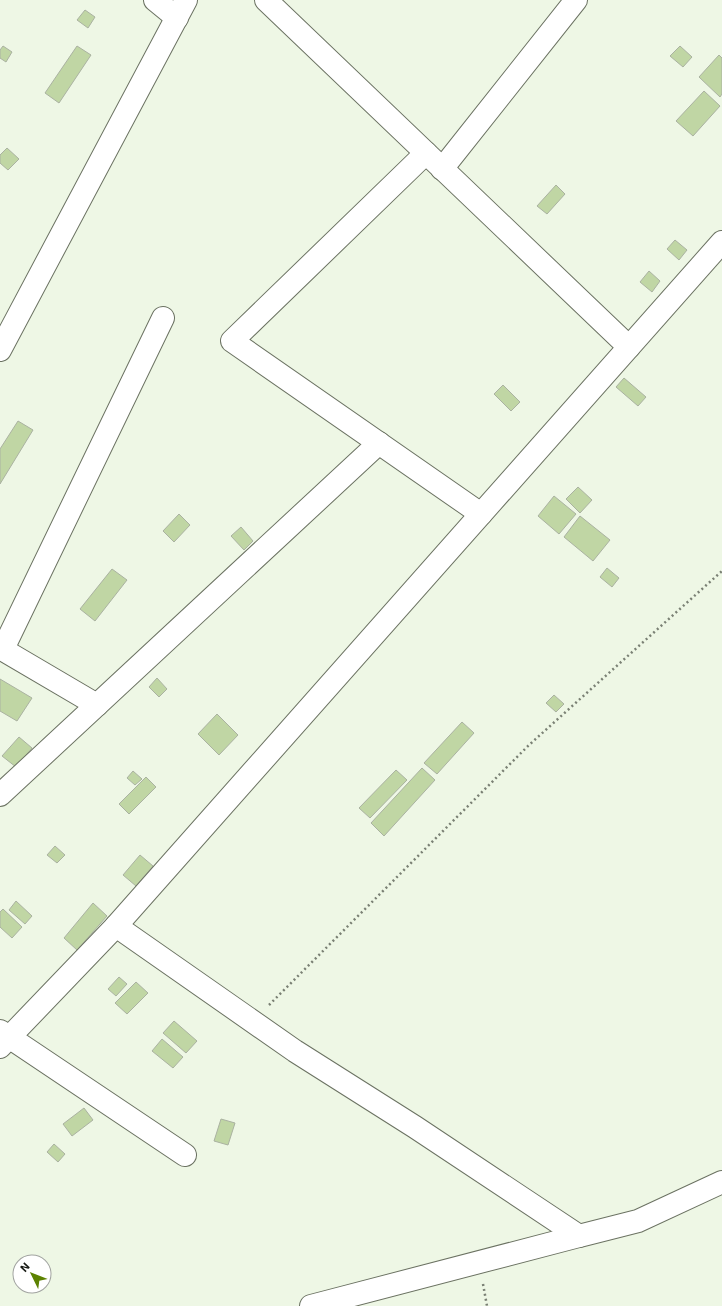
<svg xmlns="http://www.w3.org/2000/svg" width="722" height="1306" font-family="'Exo 2',sans-serif">
  <style>
    .building { fill: #c0d6a4; stroke: #aab2a1 }
    .lines { fill: none; stroke-linecap: round; stroke-linejoin: round }
    .minor-casing { stroke: #6b7262; stroke-width: 24 }
    .path { stroke: #7a8074; stroke-width: 2.5; stroke-dasharray: 2 3; stroke-linecap: butt }
    .minor { stroke: #fff; stroke-width: 22 }
  </style>
  <rect width="100%" height="100%" fill="#eef7e5"/>
  <g class="building">
    <polygon points="85,10 95,17 88,28 77,20"/>
    <polygon points="3,46 12,52 6,62 0,58 0,50"/>
    <polygon points="77,46 91,55 59,103 45,93"/>
    <polygon points="680,46 692,57 683,67 670,56"/>
    <polygon points="719,55 722,58 722,94 720,97 699,77"/>
    <polygon points="704,91 720,106 693,136 676,121"/>
    <polygon points="7,148 19,159 8,170 0,163 0,155"/>
    <polygon points="556,185 565,194 547,214 537,206"/>
    <polygon points="675,240 687,250 679,260 667,249"/>
    <polygon points="649,271 660,281 652,292 640,282"/>
    <polygon points="624,378 646,397 638,406 616,387"/>
    <polygon points="503,385 520,402 511,411 494,394"/>
    <polygon points="18,421 33,430 0,484 0,449"/>
    <polygon points="578,487 592,500 580,513 566,499"/>
    <polygon points="554,496 576,514 559,534 538,516"/>
    <polygon points="179,514 190,525 174,542 163,531"/>
    <polygon points="580,516 610,540 593,561 564,537"/>
    <polygon points="241,527 253,541 244,550 231,536"/>
    <polygon points="607,568 619,578 612,587 600,577"/>
    <polygon points="112,569 127,580 95,621 80,609"/>
    <polygon points="157,678 167,689 159,697 149,687"/>
    <polygon points="0,679 32,698 17,721 0,711"/>
    <polygon points="554,695 564,704 556,712 546,703"/>
    <polygon points="217,714 238,735 219,755 198,734"/>
    <polygon points="462,722 474,733 437,774 424,763"/>
    <polygon points="19,737 32,748 16,767 2,756"/>
    <polygon points="422,768 435,780 384,836 371,823"/>
    <polygon points="396,770 407,780 370,818 359,808"/>
    <polygon points="133,771 142,779 135,785 127,778"/>
    <polygon points="146,777 156,787 129,814 119,804"/>
    <polygon points="55,846 65,855 57,863 47,855"/>
    <polygon points="140,855 153,866 136,886 123,875"/>
    <polygon points="16,901 32,916 25,924 9,910"/>
    <polygon points="93,903 107,916 77,950 64,938"/>
    <polygon points="3,909 22,927 12,938 0,927 0,912"/>
    <polygon points="119,977 127,984 116,996 108,989"/>
    <polygon points="136,982 148,993 127,1014 115,1003"/>
    <polygon points="174,1021 197,1041 186,1053 163,1033"/>
    <polygon points="162,1039 183,1057 173,1068 152,1051"/>
    <polygon points="84,1108 93,1120 72,1136 63,1124"/>
    <polygon points="221,1119 235,1123 228,1145 214,1141"/>
    <polygon points="54,1144 65,1154 58,1162 47,1152"/>
  </g>
  <g class="lines">
    <g class="minor-casing">
      <g id="minor">
        <polyline points="155,0 177,18"/>
        <polyline points="266,0 629,347"/>
        <polyline points="426,153 232,341 481,514"/>
        <polyline points="442,169 576,0"/>
        <polyline points="0,350 186,0"/>
        <polyline points="0,648 97,705"/>
        <polyline points="3,649 163,318"/>
        <polyline points="0,795 379,443"/>
        <polyline points="116,926 295,1051 415,1127 579,1236 638,1221 722,1182"/>
        <polyline points="0,1031 185,1155"/>
        <polyline points="0,1047 116,926 722,242"/>
        <polyline points="311,1306 579,1236"/>
      </g>
    </g>
    <g class="path">
      <polyline points="269,1005 529,745 722,571"/>
      <polyline points="483,1284 487,1306"/>
    </g>
    <use href="#minor" class="minor"/>
  </g>
  <g transform="translate(32 1274) rotate(313)"><circle r="19" fill="#ffffff" stroke="#a1a3a0"/>
  <path d="M0-3L7 15L0 10L-7 15Z" fill="#5c8201"/>
  <text y="-6" font-size="11" font-weight="bold" text-anchor="middle" fill="#151812">N</text>
  </g>
</svg>
